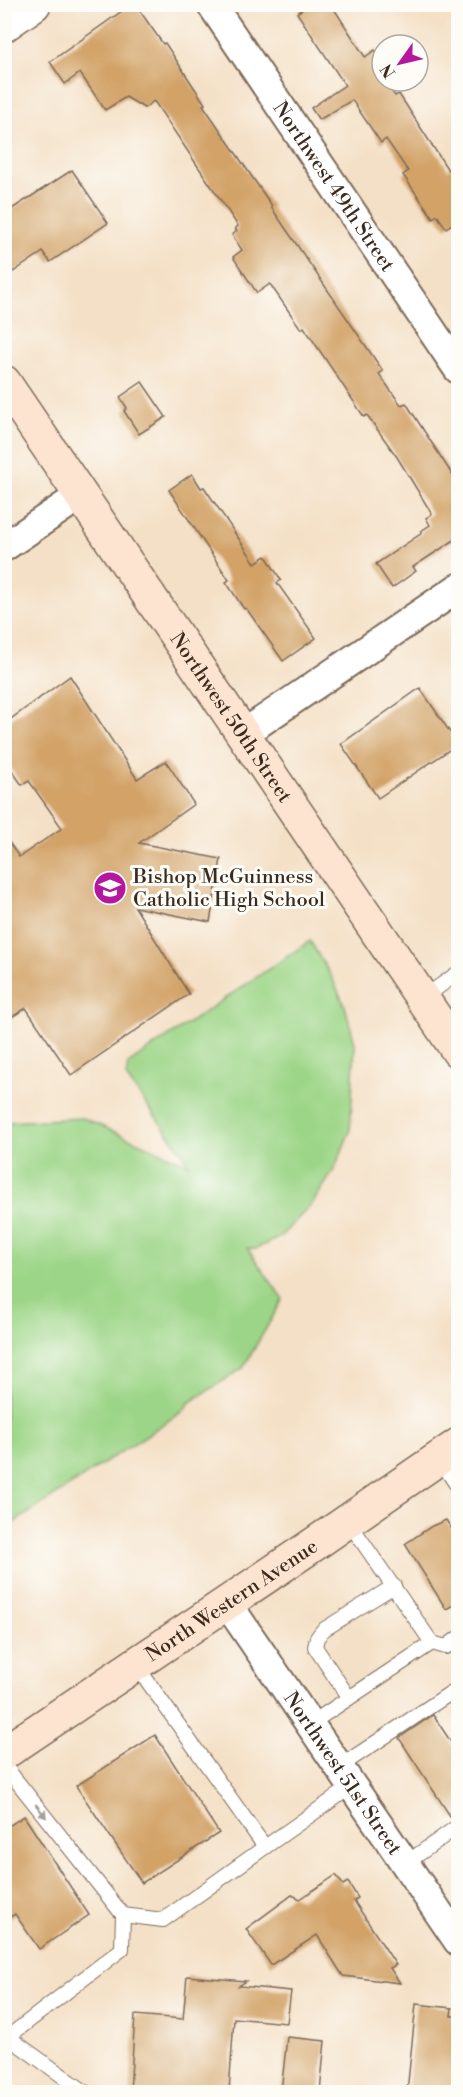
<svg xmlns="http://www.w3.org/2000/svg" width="463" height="2097" font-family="'Libre Bodoni',serif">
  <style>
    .green { fill: #9cd587; stroke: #6c8052; stroke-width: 1.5 }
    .building { fill: #d2a266 }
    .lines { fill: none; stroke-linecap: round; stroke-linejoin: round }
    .service-casing { stroke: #7c6a59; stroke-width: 16 }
    .minor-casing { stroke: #7c6a59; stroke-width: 32 }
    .tertiary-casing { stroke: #7c6a59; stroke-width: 36 }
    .secondary-casing { stroke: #7c6a59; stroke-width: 36 }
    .service { stroke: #fff; stroke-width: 14 }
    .minor { stroke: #fff; stroke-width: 28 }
    .tertiary { stroke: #fff; stroke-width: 33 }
    .secondary { stroke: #fde4d1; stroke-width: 33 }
    .oneway { fill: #a79f9a }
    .labels { text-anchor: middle; stroke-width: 6; stroke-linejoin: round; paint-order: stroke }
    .street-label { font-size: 20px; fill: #3b2a1e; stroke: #fdfcf7 }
    .poi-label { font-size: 20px; fill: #3b2a1e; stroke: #fdfcf7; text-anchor: start }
  </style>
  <rect width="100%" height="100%" fill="#fdfcf7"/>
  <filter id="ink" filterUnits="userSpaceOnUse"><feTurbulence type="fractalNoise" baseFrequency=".0167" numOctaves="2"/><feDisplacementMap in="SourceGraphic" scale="12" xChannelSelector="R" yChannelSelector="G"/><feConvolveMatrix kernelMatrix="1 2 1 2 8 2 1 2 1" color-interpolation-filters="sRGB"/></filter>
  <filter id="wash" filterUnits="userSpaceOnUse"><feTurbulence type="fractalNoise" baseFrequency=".008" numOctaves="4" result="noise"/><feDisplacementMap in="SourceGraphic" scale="24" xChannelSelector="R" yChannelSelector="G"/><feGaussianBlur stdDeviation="1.35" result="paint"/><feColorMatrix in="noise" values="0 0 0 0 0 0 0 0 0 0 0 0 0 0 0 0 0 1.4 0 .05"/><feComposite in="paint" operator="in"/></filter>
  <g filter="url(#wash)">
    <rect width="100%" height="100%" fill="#f4e0c6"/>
    <polygon class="green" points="310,941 330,974 345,1006 355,1044 350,1131 334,1170 312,1204 280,1237 256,1249 247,1248 283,1299 243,1368 190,1402 183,1411 15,1522 5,1519 5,1122 83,1118 188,1164 182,1152 126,1077 128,1064"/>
    <g id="blocks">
      <g class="building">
        <polygon points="132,4 135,4 163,44 165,43 205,104 203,105 272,206 271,207 383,371 379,374 401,405 406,403 459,485 459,537 413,567 416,571 392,588 376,564 422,533 421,531 430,525 426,518 432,514 397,457 367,415 364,417 304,327 301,329 270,284 257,293 233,257 242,250 232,235 237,231 235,229 238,226 154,101 144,108 126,97 105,110 80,73 65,84 50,62"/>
        <polygon points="310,4 331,4 365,57 375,50 382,60 382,81 385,81 395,96 399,94 448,170 459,164 459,219 446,228 437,215 433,218 403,175 408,171 386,139 381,143 352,100 319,120 311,108 345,85 297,13"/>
        <polygon points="72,170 108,223 50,262 43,252 13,272 4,259 4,214"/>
        <polygon points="142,382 166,417 139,434 124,411 127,408 120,397"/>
        <polygon points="192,474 201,488 204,487 255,563 266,556 281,580 277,583 316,638 283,661 246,608 244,609 226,582 229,580 169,490"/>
        <polygon points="70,676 137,779 166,761 194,804 139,843 221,859 210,922 135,907 189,994 71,1075 26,1008 4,1022 4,835 19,857 62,828 29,781 22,785 4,759 4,724"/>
        <polygon points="420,688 458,744 378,798 341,744"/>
        <polygon points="446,1520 459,1540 459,1602 446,1609 405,1544 432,1526"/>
        <polygon points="433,1715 459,1754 459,1817 452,1819 399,1738"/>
        <polygon points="155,1735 219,1833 142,1883 76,1786"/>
        <polygon points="24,1816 89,1915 39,1949 15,1914 4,1921 4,1829"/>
        <polygon points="336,1875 343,1885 348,1882 358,1898 354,1901 396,1965 390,1968 400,1983 343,1976 317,1935 271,1965 246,1929 292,1895 300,1899"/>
        <polygon points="187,1976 246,1981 239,1986 291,1991 287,2023 234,2018 229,2092 130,2092 135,2015 183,2019"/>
        <polygon points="416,2004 452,2008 451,2016 459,2016 459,2092 407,2092"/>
        <polygon points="287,2037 325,2041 320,2092 281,2092"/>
      </g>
    </g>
  </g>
  <g filter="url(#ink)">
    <use href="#blocks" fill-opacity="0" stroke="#7c6a59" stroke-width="1.5"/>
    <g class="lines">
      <g class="service-casing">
        <g id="service">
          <polyline points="423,998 458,973"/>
          <polyline points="439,1458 458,1487"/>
          <polyline points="432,1643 446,1647 458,1638"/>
          <polyline points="349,1698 315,1647 317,1638 323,1630 394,1586"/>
          <polyline points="310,1724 432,1643 348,1521"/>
          <polyline points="4,1765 123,1915 122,1949 8,2037 85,2092"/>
          <polyline points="339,1767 458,1688"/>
          <polyline points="265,1847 352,1786"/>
          <polyline points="405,1864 458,1826"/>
          <polyline points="123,1915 163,1920 265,1847 136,1665"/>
        </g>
      </g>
      <g class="minor-casing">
        <g id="minor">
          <path id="s1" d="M211 4 458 369"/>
          <polyline points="4,547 81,495"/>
          <polyline points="243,734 458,588"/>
          <path id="s2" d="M227 1603 458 1941"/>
        </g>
      </g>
      <g class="tertiary-casing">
        <polyline id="tertiary" points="4,25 34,4"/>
      </g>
      <g class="secondary-casing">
        <g id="secondary">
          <path id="s3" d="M4 382 458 1051"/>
          <path id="s4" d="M4 1753 313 1545 458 1445"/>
        </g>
      </g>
      <use href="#service" class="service"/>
      <use href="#minor" class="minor"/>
      <use href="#tertiary" class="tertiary"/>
      <use href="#secondary" class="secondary"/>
    </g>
    <defs><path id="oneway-solid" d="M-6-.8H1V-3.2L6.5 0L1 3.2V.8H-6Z" transform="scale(1.5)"/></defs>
    <use class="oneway" href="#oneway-solid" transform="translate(41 1811) rotate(52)"/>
  </g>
  <defs>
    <g id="school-disc" transform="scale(1.725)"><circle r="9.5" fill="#b5179e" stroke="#fdfcf7"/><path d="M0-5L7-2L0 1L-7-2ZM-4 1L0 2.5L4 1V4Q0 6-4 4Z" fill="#fff"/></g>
  </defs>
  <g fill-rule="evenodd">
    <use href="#school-disc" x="110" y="888"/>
  </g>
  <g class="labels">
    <g class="street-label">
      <text dy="7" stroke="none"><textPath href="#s1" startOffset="220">Northwest 49th Street</textPath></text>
      <text dy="7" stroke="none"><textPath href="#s3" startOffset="405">Northwest 50th Street</textPath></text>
      <text dy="7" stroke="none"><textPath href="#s4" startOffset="274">North Western Avenue</textPath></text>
      <text dy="7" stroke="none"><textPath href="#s2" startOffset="206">Northwest 51st Street</textPath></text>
    </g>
    <g class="poi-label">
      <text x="133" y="883">Bishop McGuinness<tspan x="133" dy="23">Catholic High School</tspan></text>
    </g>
  </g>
  <rect width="463" height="2097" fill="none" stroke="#fdfcf7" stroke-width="24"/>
  <g transform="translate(400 63) rotate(236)"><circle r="28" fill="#fdfcf7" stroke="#afa8a0" stroke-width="1.5"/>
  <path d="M0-4.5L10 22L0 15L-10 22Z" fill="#b5179e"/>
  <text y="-9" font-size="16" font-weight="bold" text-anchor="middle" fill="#3b2a1e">N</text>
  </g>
</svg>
